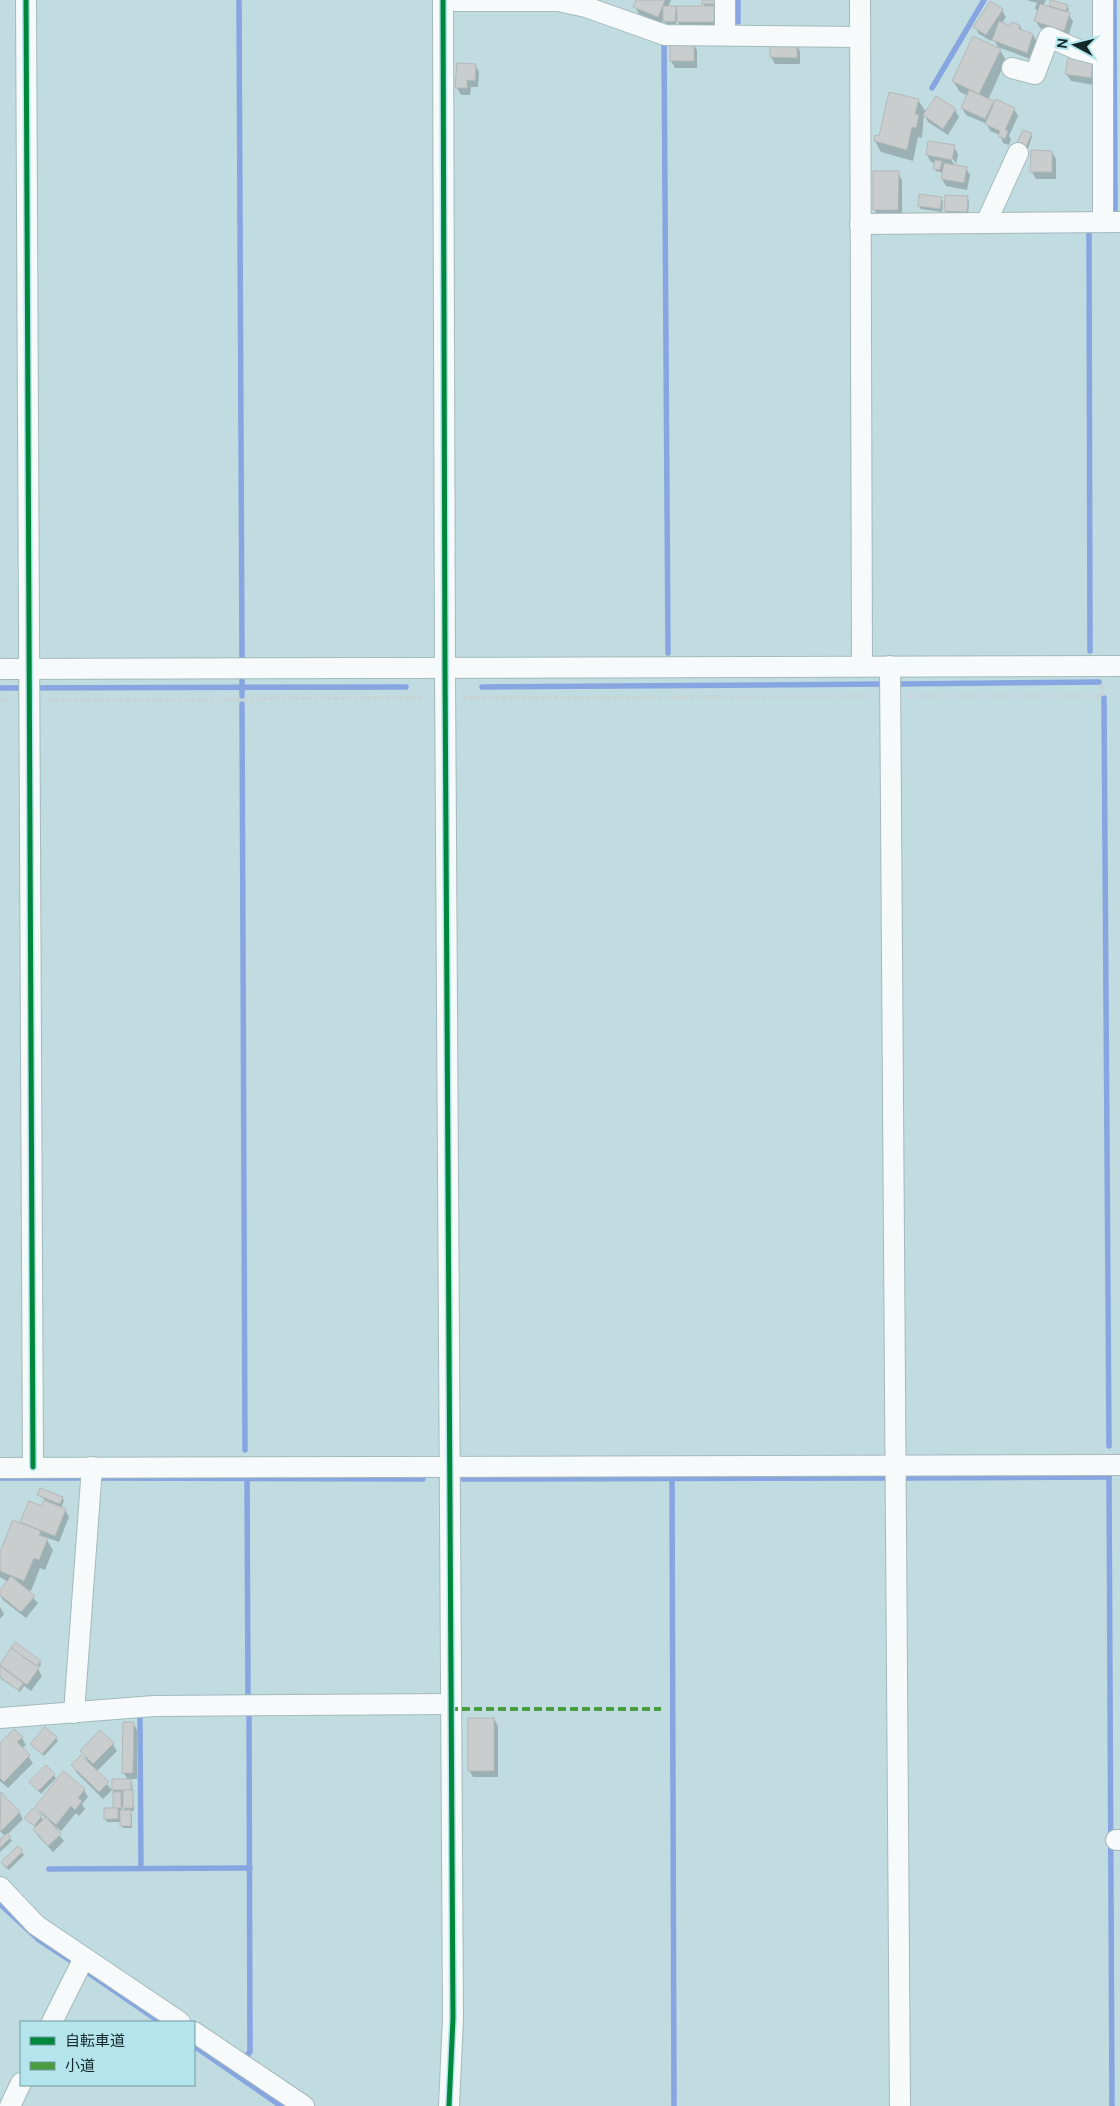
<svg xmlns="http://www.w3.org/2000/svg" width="1120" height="2106" font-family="'DM Sans','Noto Sans JP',sans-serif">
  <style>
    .shadow { fill: #0003; fill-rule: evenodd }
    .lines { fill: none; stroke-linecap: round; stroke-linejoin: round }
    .stream { stroke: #86a5e1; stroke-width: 5.5 }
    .building { fill: #c9cdce; stroke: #b4b8b8 }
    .minor-casing { stroke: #a4b9bc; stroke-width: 22 }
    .path { stroke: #c9d1d2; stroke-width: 3; stroke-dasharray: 4 2.5; stroke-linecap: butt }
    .minor { stroke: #f6fafa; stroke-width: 20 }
    .quiet { stroke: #4a9c41; stroke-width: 4; stroke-dasharray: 8 4; stroke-linecap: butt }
    .cycleway-casing { stroke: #b4e5ed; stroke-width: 8 }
    .cycleway { stroke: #00873e; stroke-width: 5 }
  </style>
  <rect width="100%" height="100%" fill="#c1dce0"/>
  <g class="shadow">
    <polygon points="637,0 671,0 668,7 675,7 678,13 705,7 703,0 718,0 718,7 714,7 718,14 718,29 682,29 676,19 676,24 666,24 663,20 662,23 639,14 635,7"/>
    <polygon points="1027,0 1046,0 1043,6 1053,9 1051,6 1067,6 1069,9 1067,13 1073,21 1068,37 1040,28 1036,21 1038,12 1035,8 1037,3"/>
    <polygon points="1002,10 1006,17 1001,24 1011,27 1020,26 1023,32 1033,35 1037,42 1030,59 998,47 1006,60 988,100 995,106 1014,109 1018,116 1009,136 1011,139 1009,145 1003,143 1000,135 990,131 987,124 966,115 962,108 968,96 960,92 953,81 999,49 993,38 991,41 979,34 975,27"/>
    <polygon points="693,44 697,50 697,68 675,68 671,61"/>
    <polygon points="796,44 800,51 800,64 775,64 771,57"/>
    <polygon points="1092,63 1096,70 1094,85 1071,81 1066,74"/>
    <polygon points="475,65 479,72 478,87 471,87 470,95 461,95 457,88"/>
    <polygon points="936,97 955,110 959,117 948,135 928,122 924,114 922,138 918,137 913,161 881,152 875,141 918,100 926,112"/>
    <polygon points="1031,134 1032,137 1027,151 1018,145"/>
    <polygon points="954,147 958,154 956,164 950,153 948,155 955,166 966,168 970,175 967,190 946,186 942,179 943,173 936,171 934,168 935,163 931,162 927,155"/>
    <polygon points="1052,152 1056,159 1056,179 1036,179 1032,172"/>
    <polygon points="898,173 902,180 902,216 878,216 874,209"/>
    <polygon points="920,196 941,198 943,201 942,212 921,209 919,206"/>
    <polygon points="967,198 969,201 968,215 947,214 945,211"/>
    <polygon points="39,1495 62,1498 64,1501 61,1508 65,1510 69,1517 59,1542 45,1537 53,1550 45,1570 40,1568 31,1591 25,1589 38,1603 26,1618 3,1600 0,1595 0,1592 8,1582 0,1577 0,1555 24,1526 22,1522 42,1508 45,1500"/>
    <polygon points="0,1607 4,1614 0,1619"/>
    <polygon points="13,1648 40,1662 41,1665 39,1667 36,1663 36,1668 39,1668 38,1669 42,1676 31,1691 24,1686 20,1692 18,1691 23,1684 20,1684 16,1689 0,1678 0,1668 4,1670 0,1665 11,1649 15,1652"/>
    <polygon points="494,1719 498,1726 498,1777 473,1777 469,1770"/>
    <path d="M133 1723 137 1730V1779H130L132 1783 134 1811H130L132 1815V1828H123L121 1822H107L105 1819 114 1810 113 1789 128 1780 123 1772ZM122 1805 126 1812H122Z"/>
    <polygon points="22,1738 26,1745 22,1748 33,1763 8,1788 0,1781 0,1745"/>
    <polygon points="56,1738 58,1741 44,1756 31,1744"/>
    <polygon points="113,1744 117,1751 96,1772 112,1790 103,1799 77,1773 73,1766 88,1762 82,1751"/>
    <polygon points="46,1767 56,1778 41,1794 30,1782"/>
    <polygon points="64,1773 84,1790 88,1797 82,1804 85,1809 79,1816 76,1813 61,1831 52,1824 51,1825 64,1841 53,1852 38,1836 34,1829 36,1828 26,1818 41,1816 43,1821 46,1819 36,1807"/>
    <polygon points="1,1794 19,1812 23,1819 7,1835 12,1841 0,1852 0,1841 5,1836 0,1831"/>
    <polygon points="18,1848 24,1855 9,1870 4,1866"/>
  </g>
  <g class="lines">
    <g class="stream">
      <polyline points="239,0 242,657"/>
      <polyline points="738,0 738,22"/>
      <polyline points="1114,0 1115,210"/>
      <polyline points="664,44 668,653"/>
      <polyline points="932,88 984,0"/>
      <polyline points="1089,232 1090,651"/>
      <polyline points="242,679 242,696"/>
      <polyline points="901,684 1099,682"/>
      <polyline points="482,687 886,684"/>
      <polyline points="0,688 406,687"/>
      <polyline points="1104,698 1109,1446"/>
      <polyline points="242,704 245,1450"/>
      <polyline points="1109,1476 1112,2106"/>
      <polyline points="0,1478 85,1478"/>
      <polyline points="101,1478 423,1479"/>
      <polyline points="247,1478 248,1697"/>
      <polyline points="672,1478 674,2106"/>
      <polyline points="906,1478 1109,1477"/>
      <polyline points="463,1479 884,1478"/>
      <polyline points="140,1719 141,1868"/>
      <polyline points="49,1869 250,1868"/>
      <polyline points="0,1904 39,1940 74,1963"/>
      <polyline points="87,1972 160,2022"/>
      <polyline points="194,2046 281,2106"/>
      <polyline points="248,2059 247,2055 250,2052 249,1715"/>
    </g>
  </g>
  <g class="building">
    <polygon points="636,0 665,0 658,17 633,7"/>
    <rect x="702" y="0" width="15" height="4"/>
    <polygon points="1051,0 1068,5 1066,11 1049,6"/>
    <polygon points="990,1 1003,9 986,35 973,27"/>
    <polygon points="1040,4 1070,13 1064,31 1034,21"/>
    <polygon points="663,6 676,6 675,22 663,21"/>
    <rect x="677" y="6" width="37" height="16"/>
    <polygon points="999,21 1010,26 1012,22 1020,25 1019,29 1033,34 1027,53 992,40"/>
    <polygon points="973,36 1001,49 979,94 952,81"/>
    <rect x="670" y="42" width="24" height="19"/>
    <polygon points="770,43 797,43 797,58 770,57"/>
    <polygon points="1068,58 1093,61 1091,78 1065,74"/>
    <polygon points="457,63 476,64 475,81 467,80 467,88 455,88"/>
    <polygon points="969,90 994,101 985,119 961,108"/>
    <polygon points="889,92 919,99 915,114 919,115 916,128 912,127 907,150 874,141 875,135 879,136"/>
    <polygon points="936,96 956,109 943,129 923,115"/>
    <polygon points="996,99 1015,108 1005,130 1008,131 1005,139 998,136 1000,131 985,124"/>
    <polygon points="1023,130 1032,133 1025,149 1016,145"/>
    <polygon points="928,141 955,145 952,160 926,155"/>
    <polygon points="1031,150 1052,151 1052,172 1030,172"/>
    <polygon points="935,160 942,161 940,170 933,169"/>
    <polygon points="944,163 967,167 964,183 941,179"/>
    <polygon points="873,171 899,171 898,210 873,210"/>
    <polygon points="919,194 942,197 940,209 918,206"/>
    <polygon points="945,195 968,196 967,212 944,211"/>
    <polygon points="40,1488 63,1497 60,1504 37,1495"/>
    <polygon points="44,1500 66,1509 55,1536 20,1522 29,1501 41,1506"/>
    <polygon points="13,1520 41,1531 39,1535 48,1538 39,1560 34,1558 24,1581 0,1571 0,1552"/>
    <polygon points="11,1576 35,1596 21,1612 0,1595 0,1590"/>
    <polygon points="15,1642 41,1661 37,1666 11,1648"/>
    <polygon points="11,1648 39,1668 27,1685 0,1665"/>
    <polygon points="0,1666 23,1683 18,1690 0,1677"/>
    <rect x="468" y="1718" width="26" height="53"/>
    <polygon points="123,1722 134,1722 133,1773 122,1773"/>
    <polygon points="45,1727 57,1737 42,1754 30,1744"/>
    <polygon points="14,1729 23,1737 17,1742 30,1755 4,1782 0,1778 0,1743"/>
    <polygon points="100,1730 114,1743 93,1764 80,1751"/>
    <polygon points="81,1755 109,1782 99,1792 71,1765"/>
    <polygon points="46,1765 55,1774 38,1791 29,1782"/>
    <polygon points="63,1771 85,1789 78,1798 82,1801 75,1810 71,1806 56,1825 35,1807"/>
    <rect x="112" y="1779" width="19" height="11"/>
    <rect x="123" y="1790" width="10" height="18"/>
    <polygon points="1,1792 20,1812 1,1831 0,1830"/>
    <rect x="113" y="1792" width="8" height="16"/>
    <polygon points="33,1808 42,1816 34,1826 24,1818"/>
    <rect x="104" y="1808" width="14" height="11"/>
    <rect x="120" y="1810" width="11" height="16"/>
    <polygon points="46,1817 61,1834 48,1846 33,1829"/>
    <polygon points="7,1833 11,1837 0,1848 0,1839"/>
    <polygon points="18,1846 23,1851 6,1868 1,1862"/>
  </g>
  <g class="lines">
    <g class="minor-casing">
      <g id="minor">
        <polyline points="26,0 33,1467"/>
        <polyline points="443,0 445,669 453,2018 449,2106"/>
        <polyline points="725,0 725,35"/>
        <polyline points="860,0 862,666"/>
        <polyline points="1103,0 1103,222"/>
        <polyline points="443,1 558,1 586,7 665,35 860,37"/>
        <polyline points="1012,68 1035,74 1049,37 1076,49 1103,56"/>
        <polyline points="986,223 1018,153"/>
        <polyline points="860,224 1120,222"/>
        <polyline points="890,666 900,2106"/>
        <polyline points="0,669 1120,666"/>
        <polyline points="0,1468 1120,1465"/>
        <polyline points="74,1713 92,1467"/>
        <polyline points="0,1718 154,1706 450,1704"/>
        <polyline points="1116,1840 1120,1840"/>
        <polyline points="0,1887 36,1925 180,2022"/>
        <polyline points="52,2022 84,1958"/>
        <polyline points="194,2032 304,2106"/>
        <polyline points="10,2106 21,2083"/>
      </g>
    </g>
    <g class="path">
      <polyline points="907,696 1102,696 1102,686 1105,686"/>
      <polyline points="463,698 871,696"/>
      <polyline points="0,700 11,700"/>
      <polyline points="48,700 426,698"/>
    </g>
    <use href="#minor" class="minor"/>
    <polyline class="quiet" points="450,1709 661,1709"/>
    <g class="cycleway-casing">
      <g id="cycleway">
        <polyline points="26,0 33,1467"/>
        <polyline points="443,0 445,669 453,2018 449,2106"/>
      </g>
    </g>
    <use href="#cycleway" class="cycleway"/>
  </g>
  <rect x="20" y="2021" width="175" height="65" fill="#b4e5ed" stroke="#74999f"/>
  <rect x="30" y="2037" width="25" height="8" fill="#00873e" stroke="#74999f"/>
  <text x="65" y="2046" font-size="15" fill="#14282a">自転車道</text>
  <rect x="30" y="2062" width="25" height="8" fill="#4a9c41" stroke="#74999f"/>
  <text x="65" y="2071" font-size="15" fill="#14282a">小道</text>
  <g transform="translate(1075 45) rotate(277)" stroke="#b4e5ed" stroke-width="4" paint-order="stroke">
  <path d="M0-4L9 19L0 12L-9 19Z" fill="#14282a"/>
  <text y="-8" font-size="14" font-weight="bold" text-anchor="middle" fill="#14282a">N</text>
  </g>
</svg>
